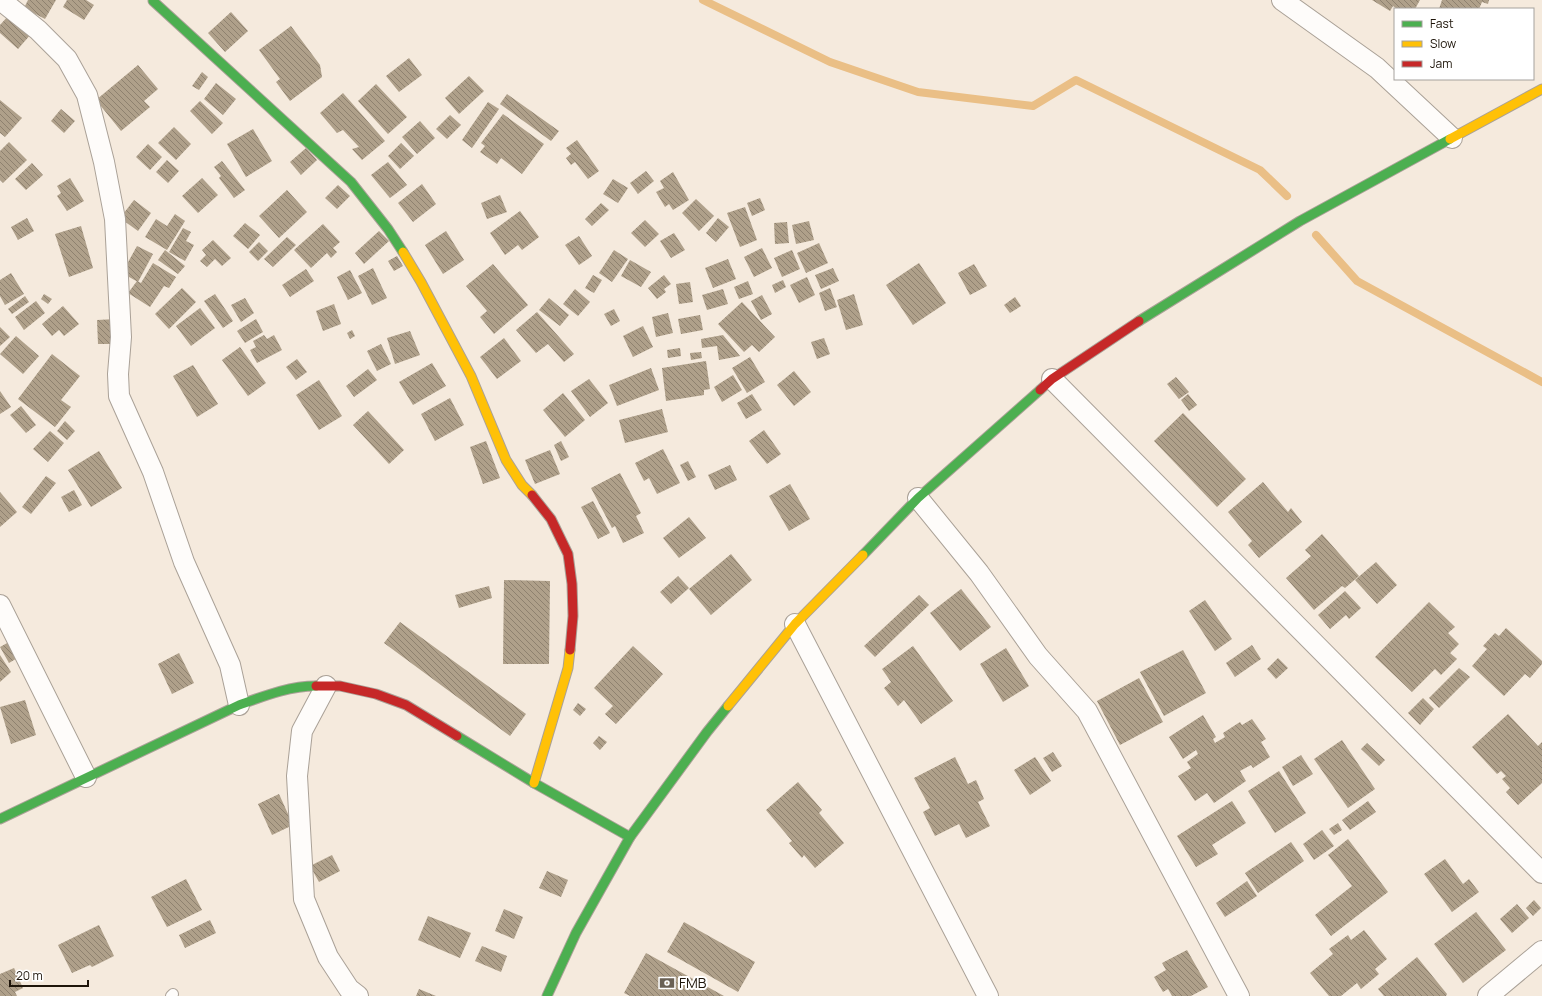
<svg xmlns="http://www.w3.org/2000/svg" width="1542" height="996" font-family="Manrope,sans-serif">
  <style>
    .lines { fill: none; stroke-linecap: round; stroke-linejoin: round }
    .stream { stroke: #eabf86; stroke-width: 8 }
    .building { fill: url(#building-back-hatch) }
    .lane-casing { stroke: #aaa197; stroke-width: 12 }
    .street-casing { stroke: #aaa197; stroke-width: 22 }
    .fast-casing { stroke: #aaa197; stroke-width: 11 }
    .slow-casing { stroke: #aaa197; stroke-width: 11 }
    .jam-casing { stroke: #aaa197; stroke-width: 11 }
    .lane { stroke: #fefcfa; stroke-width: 10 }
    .street { stroke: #fefcfa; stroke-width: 20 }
    .fast { stroke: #4caf50; stroke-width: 9 }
    .slow { stroke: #ffc107; stroke-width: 9 }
    .jam { stroke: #c62828; stroke-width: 9 }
    .labels { text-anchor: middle; stroke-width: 4; stroke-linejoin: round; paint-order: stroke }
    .poi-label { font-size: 14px; fill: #1e150a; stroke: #fff; text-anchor: start }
  </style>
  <defs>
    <pattern id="building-back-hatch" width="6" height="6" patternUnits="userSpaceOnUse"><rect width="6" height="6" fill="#afa08a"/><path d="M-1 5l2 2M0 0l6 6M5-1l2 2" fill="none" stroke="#8e816f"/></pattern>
  </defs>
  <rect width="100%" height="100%" fill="#f5eadd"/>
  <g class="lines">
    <g class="stream">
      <polyline points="703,0 830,62 918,92 1033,106 1076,80 1260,170 1287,196"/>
      <polyline points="1316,235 1357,281 1542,382"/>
    </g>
  </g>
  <g class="building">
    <polygon points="28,0 56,0 45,19 24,8"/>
    <polygon points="67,0 86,0 94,5 84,20 63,7"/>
    <polygon points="1372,0 1420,0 1415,9 1397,9 1393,6 1390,11"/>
    <polygon points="1442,0 1489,0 1488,4 1482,2 1479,9 1439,9"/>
    <polygon points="231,12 248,31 225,52 208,33"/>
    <polygon points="9,15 31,34 18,49 0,33 0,25"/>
    <polygon points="291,26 320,65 322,77 290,101 276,82 280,79 259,50"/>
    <polygon points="409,58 422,75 399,92 386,76"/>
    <polygon points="138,65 158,89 144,101 150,107 121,131 96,100"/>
    <polygon points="202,72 208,77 199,90 192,86"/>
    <polygon points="469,76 484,91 459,114 445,98"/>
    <polygon points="216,83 236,99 223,115 204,99"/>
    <polygon points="376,84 407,117 388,134 358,101"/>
    <polygon points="343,93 385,141 362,160 352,149 359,147 343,130 337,133 320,113"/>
    <polygon points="507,94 559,131 551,141 500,104"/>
    <polygon points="0,100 22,118 5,137 0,133"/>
    <polygon points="200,101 223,123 212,134 190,111"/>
    <polygon points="488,102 499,109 472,148 462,140"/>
    <polygon points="61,109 75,121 64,133 51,121"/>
    <polygon points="503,114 544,144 522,174 501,158 497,164 480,152 485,146 481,143"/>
    <polygon points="450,115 461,125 447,139 436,129"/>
    <polygon points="420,121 435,138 417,154 402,137"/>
    <polygon points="174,127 191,144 176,160 158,143"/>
    <polygon points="253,129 272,161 246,177 227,144"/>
    <polygon points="577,140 599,171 588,179 575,162 571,165 566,158 571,154 566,148"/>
    <polygon points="9,142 27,160 3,183 0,180 0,151"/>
    <polygon points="401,143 414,156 400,169 388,156"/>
    <polygon points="148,144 162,157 150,170 136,157"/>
    <polygon points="306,148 317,160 301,175 290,162"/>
    <polygon points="167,160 179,171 168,183 156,172"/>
    <polygon points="222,161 245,190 234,198 219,178 221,176 214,167"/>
    <polygon points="388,162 407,185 390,198 371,175"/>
    <polygon points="32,163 43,175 26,190 15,179"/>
    <polygon points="646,171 654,181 638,194 630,183"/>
    <polygon points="673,172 689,200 673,210 669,204 665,207 656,192 664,188 660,181"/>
    <polygon points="70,178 84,201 67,211 57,196 61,193 57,186"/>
    <polygon points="202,178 218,195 198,213 182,196"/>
    <polygon points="613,179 628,188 618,203 603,194"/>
    <polygon points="422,184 436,204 413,222 398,203"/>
    <polygon points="338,185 350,196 337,209 325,198"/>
    <polygon points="287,190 307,212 279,238 259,216"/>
    <polygon points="500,195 507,212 487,219 481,203"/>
    <polygon points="760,198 765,210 752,216 747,203"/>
    <polygon points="696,199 714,216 699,231 682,213"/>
    <polygon points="134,200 151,213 138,231 120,218"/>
    <polygon points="601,203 609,210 592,226 585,219"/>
    <polygon points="745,207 757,240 740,247 727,213"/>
    <polygon points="520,211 539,237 522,250 518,245 505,255 490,233"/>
    <polygon points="175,214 185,221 167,250 145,237 156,219 167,226"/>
    <polygon points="27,218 34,231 18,240 11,227"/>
    <polygon points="718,218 729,227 716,242 706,233"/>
    <polygon points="645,220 659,234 645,247 631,233"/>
    <polygon points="809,221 814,240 796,244 792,225"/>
    <polygon points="787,222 789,243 775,244 774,223"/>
    <polygon points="245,223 260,235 248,249 233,236"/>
    <polygon points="323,224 340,242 333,248 337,252 331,258 327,253 311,268 294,250"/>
    <polygon points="81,226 93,268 69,277 55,234"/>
    <polygon points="183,228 191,232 186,241 194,245 185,261 169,252"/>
    <polygon points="379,231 389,241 364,264 355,253"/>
    <polygon points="446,231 464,260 443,274 425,245"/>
    <polygon points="674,233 685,250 671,258 660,241"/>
    <polygon points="579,236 592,256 579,265 565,245"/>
    <polygon points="287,237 296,245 273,267 264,259"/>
    <polygon points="213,240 231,258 222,266 215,259 207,267 200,261 206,255 202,250"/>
    <polygon points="259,242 268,251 258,261 249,252"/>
    <polygon points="819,243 828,263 806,273 797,253"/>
    <polygon points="137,246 153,254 138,282 122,273"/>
    <polygon points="762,248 772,268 754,277 744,257"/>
    <polygon points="165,250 185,266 178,274 158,260"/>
    <polygon points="614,250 628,259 612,282 599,273"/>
    <polygon points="792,250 800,269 782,277 774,258"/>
    <polygon points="397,256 403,266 394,271 388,261"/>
    <polygon points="728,259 736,279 713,288 705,268"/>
    <polygon points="630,260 651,272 641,287 621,276"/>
    <polygon points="153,263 176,277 169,288 164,286 150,307 128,293 137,281 141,283"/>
    <polygon points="919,263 946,303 913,325 886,285"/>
    <polygon points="493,264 528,305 494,334 480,317 487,311 466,286"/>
    <polygon points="974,264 987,286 970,295 958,273"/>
    <polygon points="373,268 387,298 372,305 358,276"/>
    <polygon points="833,268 839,281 821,289 815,275"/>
    <polygon points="306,269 314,281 290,297 282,285"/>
    <polygon points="350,270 362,293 348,300 337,277"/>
    <polygon points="11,273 24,294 5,305 0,296 0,280"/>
    <polygon points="593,275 602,280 594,293 585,288"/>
    <polygon points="664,275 671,284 664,289 666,292 657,299 648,288"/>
    <polygon points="807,277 815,295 799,303 790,285"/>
    <polygon points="783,280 786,287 775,293 772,285"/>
    <polygon points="748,281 753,294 739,299 734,287"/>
    <polygon points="690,282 693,302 679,304 676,284"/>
    <polygon points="182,288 196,302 169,329 155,314"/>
    <polygon points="830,288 837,307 825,311 819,293"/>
    <polygon points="575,289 590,302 578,316 563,304"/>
    <polygon points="723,289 728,304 707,310 702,295"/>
    <polygon points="44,294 52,299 48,304 41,299"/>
    <polygon points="215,294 233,321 223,328 204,301"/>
    <polygon points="854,294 863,325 846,330 837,300"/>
    <polygon points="762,295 772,314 761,320 751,301"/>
    <polygon points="25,296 29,302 12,314 8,309"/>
    <polygon points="1015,297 1021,306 1010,313 1004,305"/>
    <polygon points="245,298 254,313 241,322 231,305"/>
    <polygon points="549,298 569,315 560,326 539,310"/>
    <polygon points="36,301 45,313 24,330 15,317"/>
    <polygon points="742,302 775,337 759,352 752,345 744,352 718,324"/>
    <polygon points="334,304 341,324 323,331 316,311"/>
    <polygon points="63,306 79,324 64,336 59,330 52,336 42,324"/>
    <polygon points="200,308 215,328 191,346 176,326"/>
    <polygon points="614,309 620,321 611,326 604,314"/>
    <polygon points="537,312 574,354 564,362 548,344 536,353 516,330"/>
    <polygon points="668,313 673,333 656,337 652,317"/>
    <polygon points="700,315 703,330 681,334 678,319"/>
    <polygon points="116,319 116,344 98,344 97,320"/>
    <polygon points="256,319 263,332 245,343 237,331"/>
    <polygon points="643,326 653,347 633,357 623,336"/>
    <polygon points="0,327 10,337 0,346"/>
    <polygon points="352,330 355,336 350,339 347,333"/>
    <polygon points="410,331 420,355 395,364 387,338"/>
    <polygon points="264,335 267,339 274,335 282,350 257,363 250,350 256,347 253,341"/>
    <polygon points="723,335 740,356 719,360 717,346 702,348 701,339"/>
    <polygon points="16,336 39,356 23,374 0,354"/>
    <polygon points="504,338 521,361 497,379 480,357"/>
    <polygon points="824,338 830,354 817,359 811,342"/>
    <polygon points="381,344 391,364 377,371 367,351"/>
    <polygon points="240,347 266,383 248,396 222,360"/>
    <polygon points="680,348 681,356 668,358 667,350"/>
    <polygon points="701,352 702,358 691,360 690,353"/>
    <polygon points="52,354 80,376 61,400 71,407 55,427 18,399"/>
    <polygon points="750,357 765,382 747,393 732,368"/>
    <polygon points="297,359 307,372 296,380 286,367"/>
    <polygon points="706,361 710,389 704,390 704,395 666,401 662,368"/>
    <polygon points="432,363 446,386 413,405 399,382"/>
    <polygon points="193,365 218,404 197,417 173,376"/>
    <polygon points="651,368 659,390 617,406 609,385"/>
    <polygon points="368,369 377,380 354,397 346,386"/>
    <polygon points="794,371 811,392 794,406 777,385"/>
    <polygon points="733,375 742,390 722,402 714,387"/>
    <polygon points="1176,377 1189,392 1179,399 1167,384"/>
    <polygon points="589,379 608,403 590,417 571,391"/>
    <polygon points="319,380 342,416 319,430 296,395"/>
    <polygon points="0,391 11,407 0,414"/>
    <polygon points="563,393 585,420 565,437 543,410"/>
    <polygon points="752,394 762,410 746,419 737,403"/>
    <polygon points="1188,394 1197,405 1189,411 1181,400"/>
    <polygon points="450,398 464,425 435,441 421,414"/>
    <polygon points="21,406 36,425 26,433 10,415"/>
    <polygon points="662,409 668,432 625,443 619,420"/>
    <polygon points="368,411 404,450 389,464 353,425"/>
    <polygon points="1183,413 1246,479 1217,507 1154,441"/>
    <polygon points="65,421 75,431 67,440 57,431"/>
    <polygon points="764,430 781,454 767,464 749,441"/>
    <polygon points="50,431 64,443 48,462 33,449"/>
    <polygon points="486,441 500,478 483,484 470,447"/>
    <polygon points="561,441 569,457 561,461 554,445"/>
    <polygon points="663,449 680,483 657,494 649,478 644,481 635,463"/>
    <polygon points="550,450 560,474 535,484 525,460"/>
    <polygon points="99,451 122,488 91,507 68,470"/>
    <polygon points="688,461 696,477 688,481 680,465"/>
    <polygon points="730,465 737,480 715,490 708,475"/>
    <polygon points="620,473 641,513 636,516 644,533 623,543 615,526 612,528 591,488"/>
    <polygon points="46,476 56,483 31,514 22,507"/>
    <polygon points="1263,482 1288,512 1291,508 1302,522 1259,558 1248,545 1252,541 1228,512"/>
    <polygon points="790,484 810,519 789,531 769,496"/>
    <polygon points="74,490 82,505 69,512 61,497"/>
    <polygon points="0,492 17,512 0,527"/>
    <polygon points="593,501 610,533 598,539 581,507"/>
    <polygon points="689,517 706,538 679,558 663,538"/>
    <polygon points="1322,534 1359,576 1345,588 1342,586 1314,610 1286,578 1311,556 1305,550"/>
    <polygon points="731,554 752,580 711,615 689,589"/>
    <polygon points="1376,562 1397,585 1377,604 1355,580"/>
    <polygon points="678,576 689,588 671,604 660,592"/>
    <polygon points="504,580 550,581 549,664 503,664"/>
    <polygon points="489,586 492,598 459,608 455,595"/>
    <polygon points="961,589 991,627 960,651 930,613"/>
    <polygon points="1345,591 1361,608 1349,619 1346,615 1330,629 1318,615"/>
    <polygon points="919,595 929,605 875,657 864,646"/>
    <polygon points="1205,600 1232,639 1215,651 1189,611"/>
    <polygon points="1429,602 1455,627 1448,633 1459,644 1450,653 1457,659 1441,675 1435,669 1412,692 1375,657"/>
    <polygon points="400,622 526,714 510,736 384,643"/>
    <polygon points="1506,628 1542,661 1542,664 1530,678 1525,674 1504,696 1472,666 1487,649 1483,646 1495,633 1499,636"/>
    <polygon points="9,642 19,657 9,663 0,647"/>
    <polygon points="1252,645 1261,659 1235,677 1226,663"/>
    <polygon points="633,646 663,674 616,724 605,714 613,706 594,688"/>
    <polygon points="913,646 953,701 921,724 904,700 898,706 884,688 891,682 882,669"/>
    <polygon points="1006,648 1029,686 1003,702 980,664"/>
    <polygon points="1183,650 1206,693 1164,716 1140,672"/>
    <polygon points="179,653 194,683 172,694 158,664"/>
    <polygon points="0,655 11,672 0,682"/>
    <polygon points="1278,658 1288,668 1276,679 1267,669"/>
    <polygon points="1459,668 1470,677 1439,708 1429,698"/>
    <polygon points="1139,678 1163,722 1120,745 1097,701"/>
    <polygon points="1423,698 1434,709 1420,725 1408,713"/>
    <polygon points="25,700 36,735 11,744 0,707"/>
    <polygon points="578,703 586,709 580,716 573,710"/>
    <polygon points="1508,714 1538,746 1542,742 1542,783 1518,805 1506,792 1510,788 1502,779 1506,776 1501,771 1497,774 1472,747"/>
    <polygon points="1203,715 1216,737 1213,739 1215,743 1225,737 1223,733 1240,722 1242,725 1252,719 1266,739 1261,742 1270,757 1253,768 1251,765 1240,771 1246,781 1214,803 1207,793 1195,801 1178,776 1191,768 1187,762 1198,754 1196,750 1183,759 1169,737"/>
    <polygon points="599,736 607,742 600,750 593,743"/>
    <polygon points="1342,740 1375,789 1348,808 1314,759"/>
    <polygon points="1367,743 1385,760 1379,766 1361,749"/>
    <polygon points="1053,752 1062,766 1052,772 1043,758"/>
    <polygon points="1301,755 1313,774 1293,786 1282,767"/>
    <polygon points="955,757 968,784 976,780 984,799 978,802 990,826 966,838 959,824 935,836 923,812 930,808 914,778"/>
    <polygon points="1035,757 1051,781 1030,795 1014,770"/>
    <polygon points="1279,771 1306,813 1275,833 1248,791"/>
    <polygon points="798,782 822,810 819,813 844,843 815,868 804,855 802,858 789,843 792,841 766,810"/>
    <polygon points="279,794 293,825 272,835 258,804"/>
    <polygon points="1232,801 1246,823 1212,845 1218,854 1196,867 1177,836"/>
    <polygon points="1368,801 1376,812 1350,830 1342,820"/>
    <polygon points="1338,823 1342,830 1334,835 1329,829"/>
    <polygon points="1322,830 1334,846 1314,860 1303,844"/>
    <polygon points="1348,839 1388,892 1331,936 1315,915 1352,886 1328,855"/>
    <polygon points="1291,842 1304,861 1258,893 1245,873"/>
    <polygon points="332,855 340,871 319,882 310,866"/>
    <polygon points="1445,859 1463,884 1469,879 1479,892 1452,912 1424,874"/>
    <polygon points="547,871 568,880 561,897 539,888"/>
    <polygon points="186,879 202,910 167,927 151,897"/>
    <polygon points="1247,881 1257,896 1225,917 1216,903"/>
    <polygon points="1534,900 1541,908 1533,916 1526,908"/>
    <polygon points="1517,904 1529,918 1512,933 1500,919"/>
    <polygon points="504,909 523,917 514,939 495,931"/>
    <polygon points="1476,912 1506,950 1463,983 1434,944"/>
    <polygon points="428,916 471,933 460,958 418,940"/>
    <polygon points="210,920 216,933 185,948 179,935"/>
    <polygon points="684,922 755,962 738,992 667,952"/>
    <polygon points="99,925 114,956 92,967 90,965 72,973 58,945"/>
    <polygon points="1364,930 1387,959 1375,969 1379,974 1361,989 1357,983 1341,996 1329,996 1310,973 1333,954 1329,949 1348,935 1351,940"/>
    <polygon points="482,946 507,956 501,972 475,961"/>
    <polygon points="1187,950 1208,987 1191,996 1172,996 1168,989 1163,992 1154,977 1166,970 1162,963"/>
    <polygon points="646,953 724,996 630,996 624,993"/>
    <polygon points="1417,957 1447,994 1446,996 1384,996 1378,989"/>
    <polygon points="14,968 23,988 15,992 17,996 0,996 0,974"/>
    <polygon points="419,989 436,996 416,996"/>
  </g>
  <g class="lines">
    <g class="lane-casing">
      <polyline id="lane" points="171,996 173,994"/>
    </g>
    <g class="street-casing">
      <g id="street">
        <polyline points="1282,0 1377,68 1452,138"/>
        <polyline points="3,2 38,30 67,59 87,95 104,162 115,219 121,337 118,374 119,396 153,472 184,562 230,665 239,705"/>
        <polyline points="1052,379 1542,873"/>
        <polyline points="918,498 979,573 1038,656 1087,711 1239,996"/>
        <polyline points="0,605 86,777"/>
        <polyline points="795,624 988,996"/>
        <polyline points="326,686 302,731 297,776 304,899 328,957 349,989 358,996"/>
        <polyline points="1488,996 1542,951"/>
      </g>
    </g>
    <g class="fast-casing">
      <g id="fast">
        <polyline points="153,1 351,182 388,229 403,252"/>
        <polyline points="1139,321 1300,221 1450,139"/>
        <polyline points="863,555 918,498 1040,390"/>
        <polyline points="457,736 534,783 630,837"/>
        <path d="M0 819 239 705C264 696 289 686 316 686"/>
        <polyline points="547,996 576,933 630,837 707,732 728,706"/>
      </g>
    </g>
    <g class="slow-casing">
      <g id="slow">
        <polyline points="1450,139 1542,89"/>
        <polyline points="403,252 421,282 471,376 506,460 522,485 532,495"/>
        <polyline points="728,706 795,624 863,555"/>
        <polyline points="534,783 568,668 570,650"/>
      </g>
    </g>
    <g class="jam-casing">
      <g id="jam">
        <polyline points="1040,390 1052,379 1139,321"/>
        <polyline points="532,495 551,519 568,554 572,584 573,616 570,650"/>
        <polyline points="316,686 340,686 376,694 406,705 457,736"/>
      </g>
    </g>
    <use href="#lane" class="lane"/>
    <use href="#street" class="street"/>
    <use href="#fast" class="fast"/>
    <use href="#slow" class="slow"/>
    <use href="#jam" class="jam"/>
  </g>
  <defs>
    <g id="bank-bare" transform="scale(1.2)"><path d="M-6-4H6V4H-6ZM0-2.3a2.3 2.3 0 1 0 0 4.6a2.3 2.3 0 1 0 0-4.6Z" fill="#696054" stroke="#fff" stroke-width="2.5" paint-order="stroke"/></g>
  </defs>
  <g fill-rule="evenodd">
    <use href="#bank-bare" x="667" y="983"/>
  </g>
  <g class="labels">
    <g class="poi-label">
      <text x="679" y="988">FMB</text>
    </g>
  </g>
  <rect x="1394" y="8" width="140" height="72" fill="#ffffff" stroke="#a5a19d"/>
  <rect x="1402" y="21" width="20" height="6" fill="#4caf50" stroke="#a5a19d"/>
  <text x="1430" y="28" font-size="12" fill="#1e150a">Fast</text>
  <rect x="1402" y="41" width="20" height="6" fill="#ffc107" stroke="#a5a19d"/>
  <text x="1430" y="48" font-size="12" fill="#1e150a">Slow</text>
  <rect x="1402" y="61" width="20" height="6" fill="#c62828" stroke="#a5a19d"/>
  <text x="1430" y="68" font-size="12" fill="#1e150a">Jam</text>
  <path d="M10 980v6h78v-6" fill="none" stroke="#1e150a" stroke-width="2"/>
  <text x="16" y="980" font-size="12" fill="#1e150a" stroke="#ffffff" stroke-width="3" paint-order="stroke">20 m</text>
</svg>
